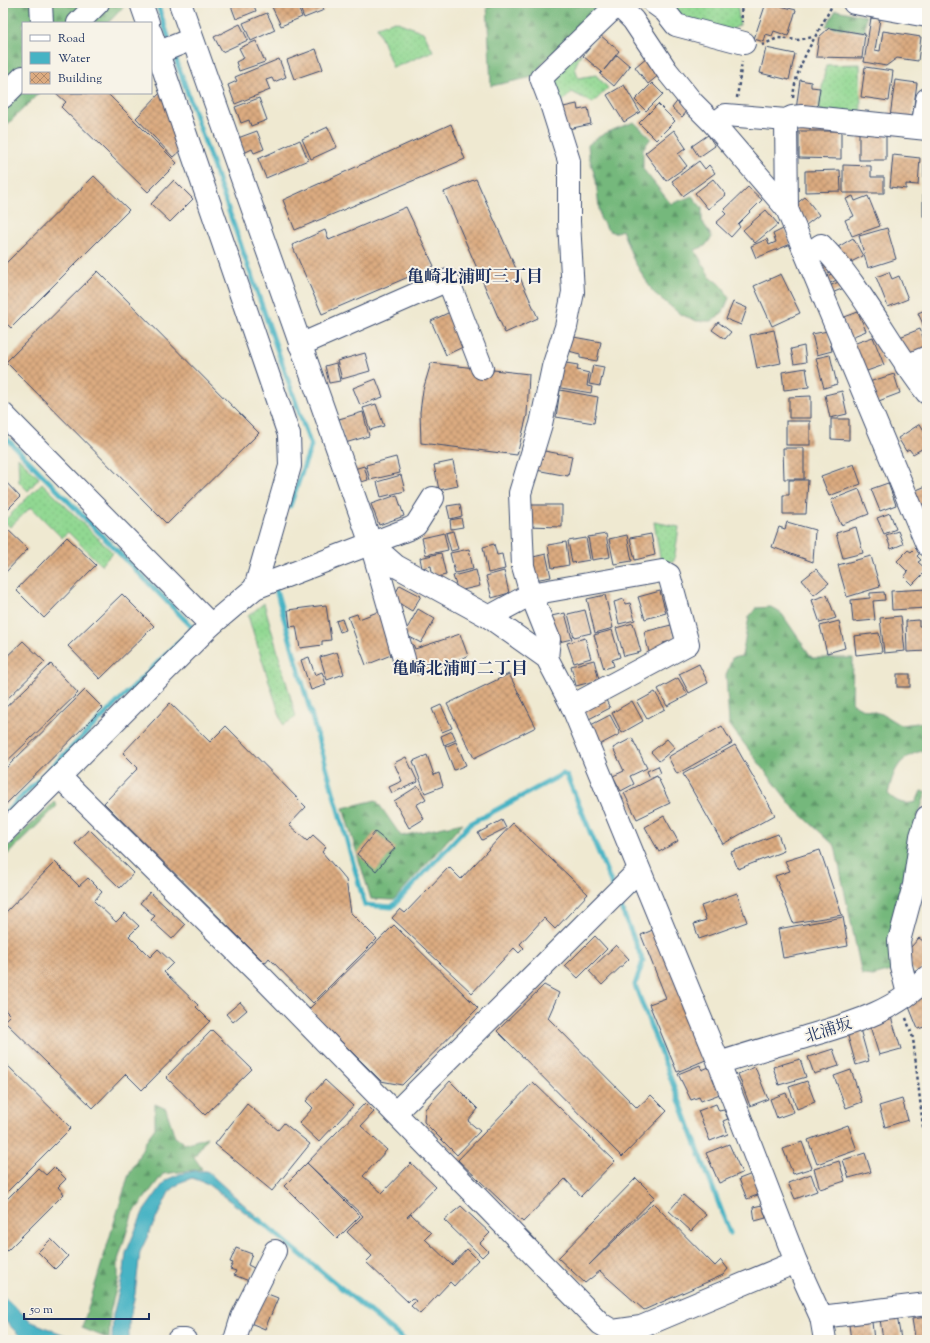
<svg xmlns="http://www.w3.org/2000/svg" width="930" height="1343" font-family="'Sorts Mill Goudy','Noto Serif JP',serif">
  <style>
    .grass { fill: url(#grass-dots); stroke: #568478 }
    .forest { fill: url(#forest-firs); stroke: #48746d }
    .water { fill: #47b3c4; stroke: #317191 }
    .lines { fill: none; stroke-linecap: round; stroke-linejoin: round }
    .stream { stroke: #47b3c4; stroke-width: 5 }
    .building { fill: url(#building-cross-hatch) }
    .minor-casing { stroke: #3b4b6f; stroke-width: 24 }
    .path { stroke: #3b4b6f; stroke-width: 2.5; stroke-dasharray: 3 3; stroke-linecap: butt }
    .minor { stroke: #fff; stroke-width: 22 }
    .labels { text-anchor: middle; stroke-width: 4; stroke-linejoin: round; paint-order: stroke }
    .street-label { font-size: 16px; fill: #1b2f5e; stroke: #f7f3e8 }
    .neighbourhood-label { font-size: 17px; font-weight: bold; fill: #1b2f5e; stroke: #f7f3e8 }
  </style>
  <defs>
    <pattern id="grass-dots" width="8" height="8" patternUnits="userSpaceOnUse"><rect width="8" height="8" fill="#91d892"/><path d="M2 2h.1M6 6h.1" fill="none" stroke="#7cba80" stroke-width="1.8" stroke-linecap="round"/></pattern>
    <pattern id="forest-firs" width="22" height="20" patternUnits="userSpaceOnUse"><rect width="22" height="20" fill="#74b87c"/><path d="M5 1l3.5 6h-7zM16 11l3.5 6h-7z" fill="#5e9669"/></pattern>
    <pattern id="building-cross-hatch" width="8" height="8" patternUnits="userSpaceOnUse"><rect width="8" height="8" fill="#dcab80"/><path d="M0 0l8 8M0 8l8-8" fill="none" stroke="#b28c6c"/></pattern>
  </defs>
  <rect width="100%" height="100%" fill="#f7f3e8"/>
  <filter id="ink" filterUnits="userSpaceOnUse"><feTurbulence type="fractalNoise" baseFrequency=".025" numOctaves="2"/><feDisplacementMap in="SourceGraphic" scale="8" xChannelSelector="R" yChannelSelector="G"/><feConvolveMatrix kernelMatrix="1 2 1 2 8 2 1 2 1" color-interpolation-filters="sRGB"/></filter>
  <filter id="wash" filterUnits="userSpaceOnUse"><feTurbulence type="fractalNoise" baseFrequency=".012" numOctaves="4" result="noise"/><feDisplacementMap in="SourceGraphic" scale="16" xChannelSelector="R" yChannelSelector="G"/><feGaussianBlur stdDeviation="0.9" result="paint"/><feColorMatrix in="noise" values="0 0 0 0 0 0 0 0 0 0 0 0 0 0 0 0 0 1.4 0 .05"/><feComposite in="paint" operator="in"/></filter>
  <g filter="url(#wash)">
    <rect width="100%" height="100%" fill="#efe9d1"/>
    <g class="grass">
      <polygon points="677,3 737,3 740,25 730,31 682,17 675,8"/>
      <polygon points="395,21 423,32 433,51 393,68 377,27"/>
      <polygon points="581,53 575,67 578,78 596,75 608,88 593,103 572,92 560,104 546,78"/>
      <polygon points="860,64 861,114 818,111 826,65"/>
      <polygon points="18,457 39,478 28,491 19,482"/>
      <polygon points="42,483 113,553 101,565 68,532 62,538 31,507 10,527 4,521"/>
      <polygon points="654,522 679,527 674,561 661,563"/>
      <polygon points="264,603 296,717 283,725 248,616"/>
    </g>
    <g class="forest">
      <polygon points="3,3 127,3 108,23 23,23 23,93 39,93 3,129"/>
      <polygon points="487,3 599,3 599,5 543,63 533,77 491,86"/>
      <polygon points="836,10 866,16 865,32 826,26"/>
      <path d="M634 122 651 138 643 149V169L671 204 692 196 702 208V221L712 237 705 246 695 250 710 277 723 287 729 298 723 312 712 321H697L680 314 653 292 634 261 622 230 614 233 607 229 600 218 596 180 589 156 588 145C601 133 618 128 634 122Z"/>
      <path d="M771 607 782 614 812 658H853L852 703 863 709 882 714 900 725 927 722V750C900 755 894 768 888 794 898 803 904 805 916 802L921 791 926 792 919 814 895 970 873 976 862 975 835 846 792 806 729 724 726 675 732 658 742 656 749 617 756 608Z"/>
      <polygon points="376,800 401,836 463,823 394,900 371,899 343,808"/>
      <polygon points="54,802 57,806 3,859 3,851"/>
      <polygon points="155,1104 166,1109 175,1137 185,1144 207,1137 194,1157 202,1169 163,1174 132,1215 118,1260 118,1281 110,1312 109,1339 82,1328 128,1177 147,1139 155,1128"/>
    </g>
    <g class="water">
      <polygon points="194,1171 207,1171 263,1222 263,1226 206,1183 192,1178 181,1182 169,1192 140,1252 135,1294 129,1322 129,1340 112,1340 113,1315 124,1271 126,1253 143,1212 166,1180 180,1174"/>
      <polygon points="3,1296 32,1322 77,1340 33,1340 21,1337 3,1319"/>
    </g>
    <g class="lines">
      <g class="stream">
        <polyline points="157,3 170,42"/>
        <polyline points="173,51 311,446 290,506"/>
        <polyline points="3,435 193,628 3,815"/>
        <polyline points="275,586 365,905 392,907 470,824 563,774 567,776 613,887"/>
        <polyline points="617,898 643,961 635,985 730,1233"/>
        <polyline points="258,1219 404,1340"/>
      </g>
    </g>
    <g id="blocks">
      <g class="building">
        <polygon points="230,3 253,3 256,11 236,19"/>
        <polygon points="281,3 296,3 302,17 281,26 272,7"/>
        <polygon points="298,3 321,3 324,10 304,18"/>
        <polygon points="766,3 782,3 781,6 796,10 788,36 774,31 772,36 766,34 764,42 754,39"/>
        <polygon points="267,13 275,30 251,41 243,23"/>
        <polygon points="871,18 880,19 875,50 880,51 883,31 921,37 918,61 897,58 886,66 864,62"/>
        <polygon points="240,24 248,40 222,52 214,37"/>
        <polygon points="829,28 865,34 862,58 816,57 819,37"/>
        <polygon points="600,35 619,51 604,70 617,55 630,66 614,86 600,74 602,72 583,56"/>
        <polygon points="256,41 265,62 239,71 236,62 244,58 239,48"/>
        <polygon points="766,48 795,54 789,80 760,73"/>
        <polygon points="316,49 323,69 294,79 287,60"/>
        <polygon points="647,57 660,74 648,84 635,67"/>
        <polygon points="279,59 286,77 274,82 272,78 266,80 270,90 235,104 228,85 237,81 235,77"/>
        <polygon points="865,67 893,71 889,101 861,97"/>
        <polygon points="800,80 811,82 811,87 820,88 817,108 796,110"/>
        <polygon points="895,80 917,83 912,120 890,117"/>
        <polygon points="652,83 663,94 646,111 635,100"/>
        <polygon points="624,85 640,112 624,122 607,95"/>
        <polygon points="162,91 185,146 173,157 136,118"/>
        <polygon points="56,93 107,93 177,163 148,192 61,107 66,102"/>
        <polygon points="259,98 267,120 251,126 249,120 241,123 235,107"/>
        <polygon points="679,99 690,108 682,117 672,108"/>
        <polygon points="577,104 578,110 588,108 591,124 564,130 559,108"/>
        <polygon points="658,104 675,121 656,140 639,123"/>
        <polygon points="451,124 465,159 295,230 283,200"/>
        <polygon points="328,127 337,147 311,159 302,139"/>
        <polygon points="674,130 686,148 678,154 687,166 666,181 645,153"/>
        <polygon points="257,131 264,149 254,153 252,149 244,153 238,138"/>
        <polygon points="799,131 841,131 841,159 799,158"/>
        <rect x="859" y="133" width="27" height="27"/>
        <polygon points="708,135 715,146 699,157 692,146"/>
        <polygon points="300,140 308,160 266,178 258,159"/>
        <polygon points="893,155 920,158 918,185 906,184 906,189 890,187"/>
        <polygon points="699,161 705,169 709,165 715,173 683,196 672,181"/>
        <polygon points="924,164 927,164 927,185 924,184"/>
        <polygon points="843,165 871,166 871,177 884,177 884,193 843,193"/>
        <polygon points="840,170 841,191 805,192 805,171"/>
        <polygon points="94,176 129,210 11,328 3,320 3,266"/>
        <polygon points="476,179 538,318 505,333 444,192"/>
        <polygon points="713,179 726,195 708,209 695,193"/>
        <polygon points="174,180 193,199 170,222 151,204"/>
        <polygon points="748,187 762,200 738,224 740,227 731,237 716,223 726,214 723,211"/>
        <rect x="923" y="189" width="4" height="27"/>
        <polygon points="853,196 855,201 868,196 880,226 852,236 845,220 854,216 846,199"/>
        <polygon points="805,197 819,215 806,225 792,207"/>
        <polygon points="406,207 434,266 322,314 292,245 325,230 329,240"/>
        <polygon points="766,210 778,224 755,243 743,230"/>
        <polygon points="785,228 791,244 756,258 751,246 767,239 769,245 776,242 773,234"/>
        <polygon points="887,228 896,259 868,268 859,236"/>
        <polygon points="853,238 863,256 847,264 838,247"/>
        <polygon points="826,260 832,271 824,275 819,264"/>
        <polygon points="98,271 259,433 167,524 6,362"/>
        <polygon points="836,272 839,279 828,284 825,277"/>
        <polygon points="889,272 892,279 899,276 908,299 888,307 876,277"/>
        <polygon points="781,274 800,313 772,326 754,286"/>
        <polygon points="841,281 844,288 832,293 829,286"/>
        <polygon points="733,302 747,308 741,325 726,319"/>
        <polygon points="927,309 927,333 918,313"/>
        <polygon points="450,312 465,346 446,355 431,321"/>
        <polygon points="858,312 866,331 849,338 842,318"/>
        <polygon points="718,322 731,332 725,339 712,330"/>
        <polygon points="920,329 927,348 905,358 897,338"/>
        <polygon points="774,330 781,363 757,368 750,335"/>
        <polygon points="828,331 832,351 817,355 812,334"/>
        <polygon points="568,336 601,342 597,361 580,358 580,354 565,350"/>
        <polygon points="873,337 884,365 864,372 853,344"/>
        <polygon points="804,346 806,362 794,364 791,349"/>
        <polygon points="365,353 370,371 342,379 337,361"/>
        <polygon points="830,355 837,384 824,388 816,358"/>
        <polygon points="560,362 578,365 577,370 589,373 587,386 592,387 591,393 555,387"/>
        <polygon points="336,363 340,381 329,383 325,366"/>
        <polygon points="431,363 529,374 527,415 517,455 421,443 420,412 423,390"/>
        <polygon points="593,365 604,367 600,386 589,384"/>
        <polygon points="806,368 809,387 784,390 782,372"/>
        <polygon points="894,374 900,393 876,402 869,382"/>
        <polygon points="376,379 383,397 360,405 353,388"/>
        <polygon points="560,390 598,397 594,423 556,417"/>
        <polygon points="842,391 847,414 830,418 825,395"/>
        <polygon points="811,396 811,418 789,418 789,397"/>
        <polygon points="376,404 384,426 370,430 363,408"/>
        <polygon points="363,412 369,436 345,443 339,419"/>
        <polygon points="831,419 849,419 849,440 831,439"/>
        <rect x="786" y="421" width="24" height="24"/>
        <polygon points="920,424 927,435 927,446 913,454 909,449 906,451 898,438"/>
        <polygon points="783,448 804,448 804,479 784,479"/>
        <polygon points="539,450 572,456 568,476 536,470"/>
        <polygon points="396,457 400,473 370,480 366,465"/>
        <polygon points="453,461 458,486 439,490 434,465"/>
        <polygon points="854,464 861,484 829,496 821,476"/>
        <polygon points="364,466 368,480 358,483 354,469"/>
        <polygon points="401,475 405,491 381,497 377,482"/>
        <polygon points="3,479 20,497 3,514"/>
        <polygon points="789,480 808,480 806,514 783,514 783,495 789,495"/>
        <polygon points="888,483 896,505 880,511 871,489"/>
        <polygon points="926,486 927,487 927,526 912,492"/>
        <polygon points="859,489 869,514 841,525 831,500"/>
        <polygon points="397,495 404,516 379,525 371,504"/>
        <polygon points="460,504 462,516 450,519 447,506"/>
        <polygon points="526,505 562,505 562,527 526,526"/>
        <polygon points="890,513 896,529 884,534 877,518"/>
        <polygon points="461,518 463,527 451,529 450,520"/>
        <polygon points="787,522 815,530 813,562 772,547 779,527 785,529"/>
        <polygon points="856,527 863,553 843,558 836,533"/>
        <polygon points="6,528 28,549 3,575 3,531"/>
        <polygon points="453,531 458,549 451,551 446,533"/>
        <polygon points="898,531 903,544 891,549 886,535"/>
        <polygon points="444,533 448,550 426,555 422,538"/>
        <polygon points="606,534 610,557 592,560 588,537"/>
        <polygon points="651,534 655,555 635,560 630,538"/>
        <polygon points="627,535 632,561 614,564 609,539"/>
        <polygon points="67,537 96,565 44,618 16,590"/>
        <polygon points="586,538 590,560 572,563 568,541"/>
        <polygon points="566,542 569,565 552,568 548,545"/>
        <polygon points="494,544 497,555 502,554 505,569 488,573 483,547"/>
        <polygon points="915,548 920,553 917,556 921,560 918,562 927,570 912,585 904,577 908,572 897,561 908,550 911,552"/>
        <polygon points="469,549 473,569 455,573 450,553"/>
        <polygon points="441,553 446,575 433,578 431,566 422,568 420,558"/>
        <polygon points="546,554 551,577 534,580 529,558"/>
        <polygon points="871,556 880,587 847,597 838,565"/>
        <polygon points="816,569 829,583 814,595 802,580"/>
        <polygon points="476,570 480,586 458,591 453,576"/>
        <polygon points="504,571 509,593 492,598 486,576"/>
        <polygon points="400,585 421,596 412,611 392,599"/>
        <polygon points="927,589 927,608 892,610 891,591"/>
        <polygon points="660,591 666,613 645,619 638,597"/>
        <polygon points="884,592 885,600 873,601 875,620 853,622 851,600 870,598 870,593"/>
        <polygon points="122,594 154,626 100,679 68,646"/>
        <polygon points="605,595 613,628 595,633 587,599"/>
        <polygon points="827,595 836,618 820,623 812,600"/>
        <polygon points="624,599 625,604 630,603 635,620 619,624 614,602"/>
        <polygon points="326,605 331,640 322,641 322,645 300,648 296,626 290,627 288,610"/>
        <polygon points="418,609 435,619 421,643 404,634"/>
        <polygon points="585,610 591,633 574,637 568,614"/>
        <polygon points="380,611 396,653 366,665 348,617 357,614 359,619"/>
        <polygon points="565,613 572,639 554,643 547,617"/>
        <polygon points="901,616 905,651 884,653 880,618"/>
        <polygon points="342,619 346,630 340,632 336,621"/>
        <polygon points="919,620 919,626 927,626 927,651 907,652 906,621"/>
        <polygon points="839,621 845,648 827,653 820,626"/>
        <polygon points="633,623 641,652 624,656 616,628"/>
        <polygon points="671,625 675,640 663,643 665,648 649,652 644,632"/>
        <polygon points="612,630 620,657 612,660 614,666 604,669 594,635"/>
        <polygon points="879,633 882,652 856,655 854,636"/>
        <polygon points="460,634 468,656 417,674 407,646 413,644 415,649"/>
        <polygon points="585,638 591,658 574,663 567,643"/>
        <polygon points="23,641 45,662 3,703 3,660"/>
        <polygon points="337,652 344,674 327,680 320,657"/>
        <polygon points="309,657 315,675 322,672 326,685 311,690 301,660"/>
        <polygon points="594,660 599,680 576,686 571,666"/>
        <polygon points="51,664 78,693 3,765 3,710"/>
        <polygon points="699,664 708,683 689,693 679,674"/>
        <polygon points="509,674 536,727 474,758 447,704"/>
        <rect x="897" y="674" width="13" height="13"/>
        <polygon points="678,678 688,695 667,706 658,689"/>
        <polygon points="85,690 103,708 3,807 3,771"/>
        <polygon points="655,692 665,709 647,719 637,702"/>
        <polygon points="604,696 610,708 589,719 583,706"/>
        <polygon points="632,701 643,721 622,733 612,713"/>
        <polygon points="170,703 210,742 226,726 306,807 289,825 307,841 313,835 326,847 322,852 346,880 351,913 377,939 313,1003 269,958 265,963 104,803 138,768 123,753"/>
        <polygon points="441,705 452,728 442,732 432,709"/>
        <polygon points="610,715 620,734 599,745 589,726"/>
        <polygon points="722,726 732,743 677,774 668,757"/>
        <polygon points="452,731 456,740 444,745 441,736"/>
        <polygon points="632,738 647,768 630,776 634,784 621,791 613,776 624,771 613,748"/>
        <polygon points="667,739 675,748 659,761 651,752"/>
        <polygon points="456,742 466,765 454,770 445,747"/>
        <polygon points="735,745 775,815 723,844 683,774"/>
        <polygon points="427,755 434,775 439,773 443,786 425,793 413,761"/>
        <polygon points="406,757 418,782 392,793 389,787 402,781 394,763"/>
        <polygon points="658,766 661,773 650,778 647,771"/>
        <polygon points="657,776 670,803 637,819 624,793"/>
        <polygon points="418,786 426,799 416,805 424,819 409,828 394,801"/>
        <polygon points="664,816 678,841 659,852 645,827"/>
        <polygon points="502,820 506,828 482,840 478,833"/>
        <polygon points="513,823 588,894 555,929 544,918 520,944 524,948 519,953 514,948 472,993 392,918 400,909 405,913 449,867 461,879"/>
        <polygon points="89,829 134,873 120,888 75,844"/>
        <polygon points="375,832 395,848 376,871 357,854"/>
        <polygon points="778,834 784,851 738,869 731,852"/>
        <polygon points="820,850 842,915 793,923 775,876 790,871 785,861"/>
        <polygon points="55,862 79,886 88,878 102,892 94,901 116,922 125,913 139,926 129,936 150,957 158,949 173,963 164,972 198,1005 196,1007 210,1021 142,1090 126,1074 93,1108 4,1021 10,1015 3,1008 3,915"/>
        <polygon points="150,892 185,925 172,939 151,920 155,916 140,903"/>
        <polygon points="737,893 747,922 699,939 694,924 706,920 701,906"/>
        <polygon points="843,917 848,946 783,958 778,929"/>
        <polygon points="394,925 478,1008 402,1085 381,1081 309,1009"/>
        <polygon points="655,929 708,1059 677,1072 649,1004 666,998 641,935"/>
        <polygon points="595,936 607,949 578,978 565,966"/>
        <polygon points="919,938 927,944 927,963 918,973 909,966 912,963 904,955"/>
        <polygon points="616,945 629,959 602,985 589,971"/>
        <polygon points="544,985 559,993 548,1018 637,1108 651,1095 667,1111 622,1157 497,1031"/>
        <polygon points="927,993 927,1026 918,1029 907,1002"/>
        <polygon points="240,1002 247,1010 233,1022 226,1014"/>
        <polygon points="891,1017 901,1049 879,1055 869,1023"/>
        <polygon points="860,1029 869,1061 856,1065 847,1033"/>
        <polygon points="212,1030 252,1069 205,1115 166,1077"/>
        <polygon points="833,1049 839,1066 814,1074 808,1057"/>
        <polygon points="800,1059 806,1077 779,1085 773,1067"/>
        <polygon points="3,1061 71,1128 3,1196"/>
        <polygon points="700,1065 702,1070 709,1067 720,1094 701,1101 699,1097 691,1100 678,1074"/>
        <polygon points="755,1067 768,1099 750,1106 738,1074"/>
        <polygon points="851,1070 862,1102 846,1108 834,1076"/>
        <polygon points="325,1080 353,1106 319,1142 299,1123 313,1108 306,1101"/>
        <polygon points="450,1081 478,1109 468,1121 480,1131 457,1155 424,1122 425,1109"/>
        <polygon points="807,1081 815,1102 797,1109 789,1087"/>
        <polygon points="533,1082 615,1161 581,1196 565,1179 523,1222 458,1160"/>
        <polygon points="786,1093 794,1112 777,1118 770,1099"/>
        <polygon points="902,1099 908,1120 885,1127 879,1106"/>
        <polygon points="365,1103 374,1112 361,1126 387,1150 363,1176 382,1193 411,1163 436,1187 407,1217 411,1214 431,1233 425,1239 452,1265 467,1249 478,1260 454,1286 450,1282 420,1314 411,1306 416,1301 412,1298 408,1302 366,1262 372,1256 347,1232 363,1216 307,1163"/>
        <polygon points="247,1104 278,1130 284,1123 310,1144 272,1191 215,1144"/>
        <polygon points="716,1104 719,1111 724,1110 728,1119 723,1121 728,1134 710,1141 698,1111"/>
        <polygon points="848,1125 857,1150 817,1164 808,1140"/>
        <polygon points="802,1142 812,1168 793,1174 783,1149"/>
        <polygon points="729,1144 742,1173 719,1183 706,1153"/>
        <polygon points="865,1153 871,1172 849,1178 843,1160"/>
        <polygon points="839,1161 845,1181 820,1189 814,1169"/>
        <polygon points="307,1163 360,1216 337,1239 284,1186"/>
        <polygon points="54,1167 66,1179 58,1187 64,1194 7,1251 3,1247 3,1203 38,1168 46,1175"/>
        <polygon points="752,1174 760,1194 747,1199 739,1179"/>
        <polygon points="811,1174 817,1191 795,1199 788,1183"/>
        <polygon points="636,1178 655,1197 589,1265 653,1203 715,1266 721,1260 728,1269 723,1275 644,1310 600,1271 585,1283 558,1258"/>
        <polygon points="683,1195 706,1215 691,1231 669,1211"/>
        <polygon points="762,1205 766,1218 755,1221 753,1207"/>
        <polygon points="461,1206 490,1233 480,1243 488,1251 482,1257 444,1220"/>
        <polygon points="51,1239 68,1256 55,1269 38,1252"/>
        <polygon points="236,1248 252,1254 248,1265 254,1268 249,1281 234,1275 236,1271 230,1269 233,1263 230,1262"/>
        <polygon points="260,1291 278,1298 265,1329 248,1322"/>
        <polygon points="897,1316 901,1339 883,1340 880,1319"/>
        <polygon points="927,1317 927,1335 915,1337 912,1319"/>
        <polygon points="872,1322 874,1340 851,1340 849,1325"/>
        <polygon points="927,1338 927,1340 916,1340 916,1339"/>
      </g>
    </g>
  </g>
  <g filter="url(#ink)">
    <use href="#blocks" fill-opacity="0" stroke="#3b4b6f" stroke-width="1"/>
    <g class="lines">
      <g class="minor-casing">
        <g id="minor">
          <polyline points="41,3 42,23"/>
          <polyline points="141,3 148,23"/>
          <polyline points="180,3 371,544 404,659"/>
          <polyline points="616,3 633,20 667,71 692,102 714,124 787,209 927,545"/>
          <polyline points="654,3 665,11 676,25 744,43"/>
          <polyline points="854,3 927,16"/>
          <polyline points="78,23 98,3"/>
          <polyline points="151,33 289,435 290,466 255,588"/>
          <polyline points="157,53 192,39"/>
          <polyline points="3,97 23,77"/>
          <polyline points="786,120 787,209"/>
          <polyline points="714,124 726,115 786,120 792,117 802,116 927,129"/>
          <polyline points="922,128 927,99"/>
          <path d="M807 255 821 245C862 287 890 346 927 393"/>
          <polyline points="300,345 448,280 482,368"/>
          <polyline points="906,366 927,357"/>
          <polyline points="3,414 211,625"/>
          <polyline points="371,544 396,566 489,617 547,658 572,706 719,1063 796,1262 821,1317 825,1340"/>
          <polyline points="489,617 531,594 662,571 669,575 688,644 572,706"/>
          <polyline points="547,658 549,639 531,594 523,566 520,493 541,424 553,367 566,327 573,292 569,222 569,161 551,104 541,78 619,3"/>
          <polyline points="60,777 262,977 601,1324 613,1331 641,1327 796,1262"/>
          <polyline points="3,833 211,625 255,588 411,528 416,525 433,498"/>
          <polyline points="908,994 901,966 899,941 914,885 921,836 927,817"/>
          <path d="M719 1063C747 1054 774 1046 802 1038 845 1025 896 1013 927 977"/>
          <polyline points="395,1113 639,870"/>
          <polyline points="821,1317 927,1304"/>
          <polyline points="178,1340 185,1340"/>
          <polyline points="235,1340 242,1317 275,1251"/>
        </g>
      </g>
      <g class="path">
        <polyline points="741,3 742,22"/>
        <polyline points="762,45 778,38 798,40 813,37"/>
        <polyline points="737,98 742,61"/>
        <path d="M793 98C796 61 818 36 833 3"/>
        <polyline points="906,1018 913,1038 927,1162"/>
      </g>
      <use href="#minor" class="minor"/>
    </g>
  </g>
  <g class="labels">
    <g class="street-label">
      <text transform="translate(828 1029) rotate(-18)" y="6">北浦坂</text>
    </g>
    <g class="neighbourhood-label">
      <text x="475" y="282">亀崎北浦町三丁目</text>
      <text x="460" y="674">亀崎北浦町二丁目</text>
    </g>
  </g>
  <rect width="930" height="1343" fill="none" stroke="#f7f3e8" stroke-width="16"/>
  <rect x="22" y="22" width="130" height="72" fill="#f7f3e8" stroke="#9fa5b1"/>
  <rect x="30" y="35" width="20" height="6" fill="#ffffff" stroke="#9fa5b1"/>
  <text x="58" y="42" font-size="12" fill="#1b2f5e">Road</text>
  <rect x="30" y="52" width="20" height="12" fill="#47b3c4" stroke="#9fa5b1"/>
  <text x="58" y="62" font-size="12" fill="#1b2f5e">Water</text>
  <rect x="30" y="72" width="20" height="12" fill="url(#building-cross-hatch)" stroke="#9fa5b1"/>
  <text x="58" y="82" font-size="12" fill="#1b2f5e">Building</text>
  <path d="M24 1313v6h125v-6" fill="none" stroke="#1b2f5e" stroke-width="2"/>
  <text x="30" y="1313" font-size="12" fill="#1b2f5e" stroke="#f7f3e8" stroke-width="3" paint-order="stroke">50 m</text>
</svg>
